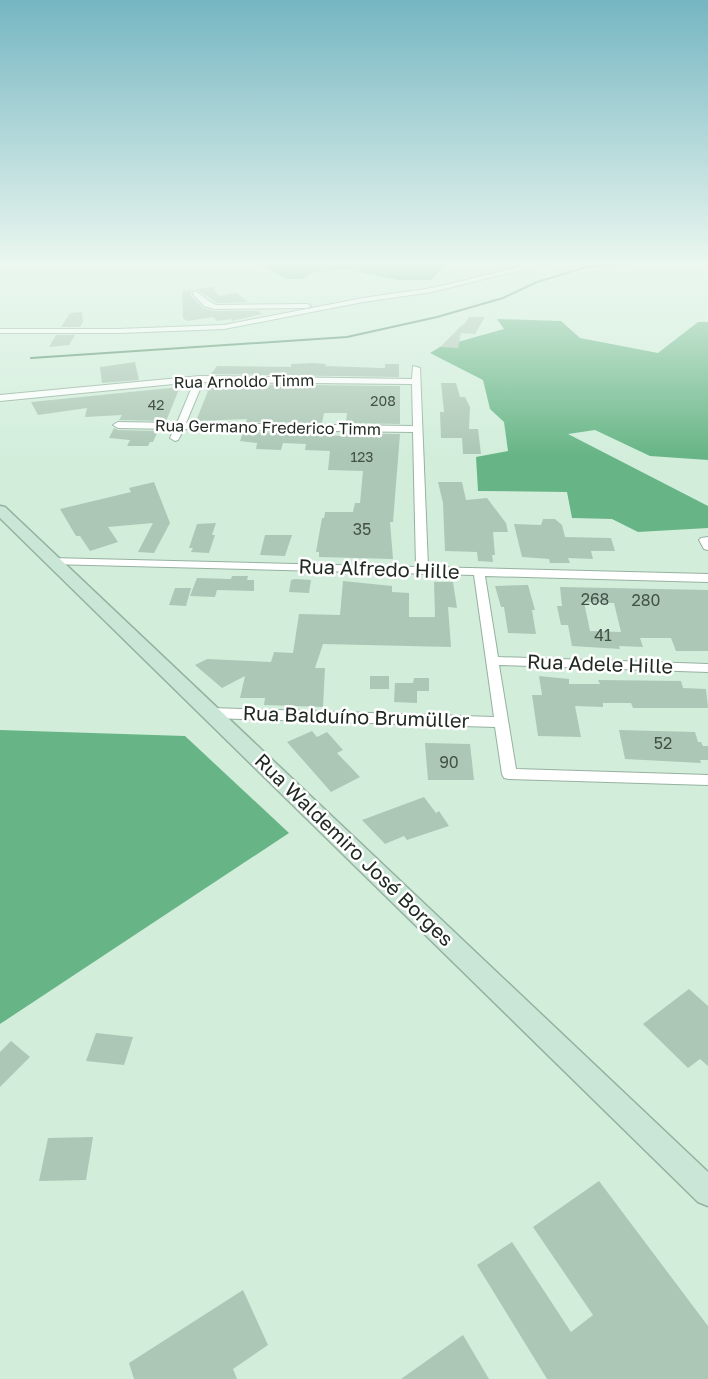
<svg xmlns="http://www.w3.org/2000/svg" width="708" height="1379" font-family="'Golos Text',sans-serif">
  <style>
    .forest { fill: #67b586 }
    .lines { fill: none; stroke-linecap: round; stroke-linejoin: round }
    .stream { stroke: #548e6a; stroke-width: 2 }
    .building { fill: #acc7b5; fill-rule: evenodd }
    .minor-casing { stroke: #96b19f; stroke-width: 2 }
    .secondary-casing { stroke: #96b19f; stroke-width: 3 }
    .minor { fill: #fff; fill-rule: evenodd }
    .secondary { fill: #c9e6d6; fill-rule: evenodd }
    .labels { text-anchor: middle; stroke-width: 5; stroke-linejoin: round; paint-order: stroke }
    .far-number-label { font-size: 14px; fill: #435148 }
    .far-street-label { font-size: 16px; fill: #202a23; stroke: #fff }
    .number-label { font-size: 16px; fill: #435148 }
    .street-label { font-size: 20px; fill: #202a23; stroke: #fff }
  </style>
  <rect width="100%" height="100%" fill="#d2eedb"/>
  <g class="forest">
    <polygon points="254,262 444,262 441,270 431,280 398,280 343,269 313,273 303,279 287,279"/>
    <polygon points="497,319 561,321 580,338 658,353 698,322 708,322 708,460 650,456 595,430 568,434 708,506 708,528 638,532 612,519 572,518 567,492 478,491 476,457 508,451 504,422 490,409 483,380 430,353 440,347 504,329"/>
    <polygon points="0,730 185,736 289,833 0,1024"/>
  </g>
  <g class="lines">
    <polyline class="stream" points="31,358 347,337 437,317 503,298 537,282 587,267 638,262"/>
  </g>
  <g class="building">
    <polygon points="212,287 219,296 237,293 248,302 217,303 198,290 191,290 191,296 203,308 215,311 258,311 262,314 232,321 231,319 217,321 213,317 187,321 183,318 182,291"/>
    <polygon points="82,312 83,322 80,327 61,327 70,313"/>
    <polygon points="469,317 485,317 475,334 461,333 458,348 440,347 464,323 463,326"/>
    <polygon points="56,335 75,335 69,345 49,347"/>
    <polygon points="135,362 139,380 102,383 100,367"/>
    <polygon points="312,363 326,364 325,366 382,368 385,368 385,364 399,364 399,377 211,374 217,366 291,367 291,364"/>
    <polygon points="441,383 456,383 460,397 465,397 470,407 469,429 478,429 481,454 463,454 462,438 441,438 440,412 444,412"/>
    <polygon points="208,384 400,386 400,424 346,423 347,413 324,413 322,423 246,422 247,419 196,421 208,391 206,391"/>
    <polygon points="180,387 166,421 119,420 122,415 85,417 87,408 38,415 31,402"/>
    <polygon points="114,428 118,430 158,431 153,442 150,442 148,446 127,446 130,440 109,438"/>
    <polygon points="243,432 320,433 320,435 344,436 344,433 400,434 393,522 390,522 393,559 319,557 319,552 316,552 322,518 324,518 325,512 353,512 355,503 360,503 363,471 328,470 330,451 305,450 306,444 283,443 281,450 256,449 257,443 240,441"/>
    <polygon points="154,482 170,523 154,553 138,552 153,523 108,527 118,542 90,551 80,536 76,536 60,509 131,492 129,488"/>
    <polygon points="438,482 462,482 466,500 487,498 506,523 508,532 493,532 495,555 492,555 493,562 478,561 477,552 445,551 443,503"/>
    <polygon points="543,519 555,519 562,525 565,537 611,538 615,551 591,551 593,559 568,558 570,563 550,563 549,559 522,557 514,524 541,525"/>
    <polygon points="216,523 212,535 215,535 209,553 191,552 193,548 189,548 197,524"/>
    <polygon points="265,535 292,535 285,556 260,555"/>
    <polygon points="232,576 248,576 247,580 254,580 254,591 217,590 215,597 190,596 197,578 231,579"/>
    <polygon points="295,579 311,580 309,593 289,592 291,580"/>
    <polygon points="343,581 392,586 392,592 409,593 409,617 435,617 434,582 453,582 457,608 448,607 451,647 323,644 315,668 325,668 323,707 264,705 265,698 240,698 245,676 222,688 195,665 207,659 271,662 274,652 293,653 299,614 340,615"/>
    <polygon points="528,585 535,610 532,610 536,634 508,633 504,607 501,607 495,586"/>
    <path d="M560 587 708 590V651H676L671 638H640L643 647 619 646 620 649 572 646 568 625H561L557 606H562ZM584 602 614 603 621 632 590 631Z"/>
    <polygon points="175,588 191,588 186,606 169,605"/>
    <rect x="370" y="676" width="19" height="13"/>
    <polygon points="539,676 569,679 569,684 600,684 598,680 681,681 683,688 706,689 708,708 633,708 631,703 603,703 603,707 575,706 581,737 538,736 532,695 542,695"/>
    <polygon points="414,678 429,678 429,691 417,691 417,703 394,702 395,683 413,683"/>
    <polygon points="619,730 695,732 698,742 701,742 703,746 708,746 708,760 700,760 701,763 625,759"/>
    <polygon points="312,731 317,737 327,732 343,750 337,753 360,777 331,792 287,742"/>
    <polygon points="425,743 470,744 474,780 428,780"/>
    <polygon points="424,797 436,813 439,811 449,826 407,840 404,836 385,844 362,820"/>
    <polygon points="689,989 708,1006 708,1066 700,1059 688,1068 643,1024"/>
    <polygon points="96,1033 133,1037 124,1065 86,1061"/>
    <polygon points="11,1041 30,1057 0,1087 0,1052"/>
    <polygon points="93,1137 86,1180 39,1181 48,1138"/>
    <polygon points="599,1181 708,1326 708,1379 547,1379 477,1265 512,1242 571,1332 593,1315 533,1227"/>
    <polygon points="243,1290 268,1345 233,1369 237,1379 134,1379 129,1363"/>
    <polygon points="463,1335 489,1379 401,1379"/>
  </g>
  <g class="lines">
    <g class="minor-casing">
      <g id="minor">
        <polygon points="541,262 552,262 432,292 363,302 224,329 118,333 0,333 0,329 118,329 224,325 363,298 432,288"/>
        <polygon points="193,292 197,292 210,302 216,305 307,304 311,306 307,308 215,309 204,306 193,294"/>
        <path d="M413 366 420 368 428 567 708 574V582L485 576 498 657 708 664V672L499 665 516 769 708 775V785L509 779 504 778 502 774 495 727 212 718 205 713 212 708 494 717 474 575 50 564 44 561 50 558 416 567 413 432 184 429 178 440 175 441 170 438 174 429 118 428 113 425 118 422 177 423 194 382 0 401V395L200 376 412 379ZM203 382 412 384 413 426 186 423Z"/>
        <polygon points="708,537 708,550 704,549 699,540 701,538"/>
      </g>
    </g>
    <g class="secondary-casing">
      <polygon id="secondary" points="0,506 5,507 708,1172 708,1206 698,1202 0,518"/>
    </g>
    <use href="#minor" class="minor"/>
    <use href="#secondary" class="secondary"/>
  </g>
  <linearGradient id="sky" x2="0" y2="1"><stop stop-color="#75b6c2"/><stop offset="0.58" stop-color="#ebf7ef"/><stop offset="1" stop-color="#ebf7ef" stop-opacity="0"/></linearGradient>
  <rect width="708" height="455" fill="url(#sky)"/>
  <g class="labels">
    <g class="far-number-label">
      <text x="383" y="406">208</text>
      <text x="156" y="410">42</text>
      <text x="362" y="462">123</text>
    </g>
    <g class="far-street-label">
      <text transform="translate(244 381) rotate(-1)" y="6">Rua Arnoldo Timm</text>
      <text transform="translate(268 427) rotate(1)" y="6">Rua Germano Frederico Timm</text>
    </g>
    <g class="number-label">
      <text x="362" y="535">35</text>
      <text x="595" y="605">268</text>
      <text x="646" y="606">280</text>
      <text x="603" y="641">41</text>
      <text x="663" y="749">52</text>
      <text x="449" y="768">90</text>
    </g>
    <g class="street-label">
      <text transform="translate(379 569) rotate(2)" y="7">Rua Alfredo Hille</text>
      <text transform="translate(600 664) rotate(2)" y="7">Rua Adele Hille</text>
      <text transform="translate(356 717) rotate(2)" y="7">Rua Balduíno Brumüller</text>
      <text transform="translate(354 850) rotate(44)" y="7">Rua Waldemiro José Borges</text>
    </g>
  </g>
</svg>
